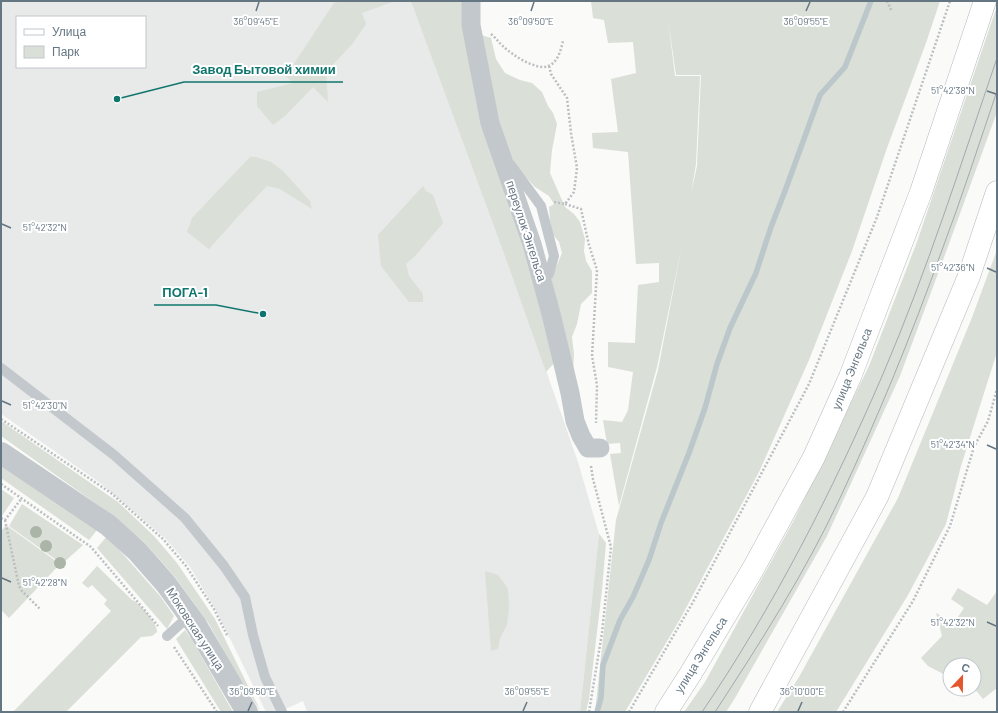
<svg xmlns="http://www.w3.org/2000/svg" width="998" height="713" font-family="Barlow,sans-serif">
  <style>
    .built { fill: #e8e9e9; fill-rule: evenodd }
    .green { fill: #dadfd7; fill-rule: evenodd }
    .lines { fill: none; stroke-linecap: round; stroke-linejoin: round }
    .stream { stroke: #bbc7cb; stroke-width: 5.5 }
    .primary-casing { stroke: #b5babe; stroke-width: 23 }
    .path { stroke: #bbbfc2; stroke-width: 2.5; stroke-dasharray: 2 2; stroke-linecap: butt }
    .service { stroke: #c3c8cc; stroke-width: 10 }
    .minor { stroke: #c3c8cc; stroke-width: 19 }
    .tertiary { stroke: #c3c8cc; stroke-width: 22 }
    .primary { stroke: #fff; stroke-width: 22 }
    .tram { stroke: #a2aab0; stroke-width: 1 }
    .tree { fill: #aab4a7 }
    .ticks { fill: none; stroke: #657683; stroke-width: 1.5 }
    .labels { text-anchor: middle; stroke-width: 4; stroke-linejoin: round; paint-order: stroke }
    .street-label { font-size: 12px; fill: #657683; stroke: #fff }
    .ticks-label { font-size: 10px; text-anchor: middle; fill: #657683; stroke: #fff; stroke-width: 4; stroke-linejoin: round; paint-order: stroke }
    .leader { fill: none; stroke: #0f766e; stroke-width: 1.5 }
    .callout-dot { fill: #0f766e; stroke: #fff; stroke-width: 1.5 }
    .callout-label { font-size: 13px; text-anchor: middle; font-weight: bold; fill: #0f766e; stroke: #fff; stroke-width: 4; stroke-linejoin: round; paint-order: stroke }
  </style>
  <rect width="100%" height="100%" fill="#fafaf8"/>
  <path class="built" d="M1 1H413L506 256 578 462 599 534 580 712H307L303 701 279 712H266L216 610 190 567 165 538 99 482 1 414ZM17 17H145V67H17Z"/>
  <g class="green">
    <polygon points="343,1 395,1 362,13 366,24 353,43 326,72 328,102 313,87 286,115 273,125 257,106 257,92 293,83 286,76 334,3"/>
    <polygon points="411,1 465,1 558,359 546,372 505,256"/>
    <path d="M591 1H940L926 43 887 148 852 251 809 360 759 472 679 621 625 712H595L616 520 658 370 682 245 657 367 619 506 610 454 621 453 620 443 607 444 603 420 622 422 628 410 633 372 608 367V342L635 343 638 285 659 282V263L636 264 628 152 593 148 592 133 618 132 611 79 636 73 633 42 608 43 604 20 593 18ZM668 19 676 75H701L697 166 691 194 696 164 700 76H675Z"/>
    <polygon points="997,6 997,112 946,252 900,376 827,536 735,698 726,712 684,712 705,682 794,520 869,366 917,242"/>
    <polygon points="481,35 491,38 496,59 505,73 520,80 532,83 542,92 548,106 553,113 557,124 552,150 550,173 565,207 574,214 580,222 585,239 584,251 586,261 592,271 592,293 581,304 577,324 572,337 574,354 573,378 550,279 557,265 562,253 559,242 551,232 549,207 554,204 549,196 535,187 519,170 510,156 502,141"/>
    <polygon points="250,157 256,157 271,162 283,171 310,201 312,209 280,189 267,186 243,211 209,249 187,232 192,218"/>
    <polygon points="423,186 426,191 433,195 443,223 415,256 406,264 409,276 423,294 423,302 409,302 381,266 378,235"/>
    <polygon points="997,250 997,352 961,466 946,524 908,595 836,712 777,712 799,677 898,498 971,320"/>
    <polygon points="1,421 118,502 154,536 177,563 215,619 261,712 235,671 209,624 175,577 144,542 105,510 1,436"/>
    <polygon points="1,463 97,530 89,540 1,478"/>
    <polygon points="1,489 14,498 2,516 1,515"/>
    <polygon points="22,504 83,545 62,564 9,526"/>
    <polygon points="6,525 60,564 9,618 1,610 1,531"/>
    <polygon points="599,534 600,535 606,543 602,590 589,699 586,712 580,712"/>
    <polygon points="107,536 160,596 174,616 167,629 97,548"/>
    <path d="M97 566 132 600C139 602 158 624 157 632L152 636 141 637 66 712H13L111 611 104 604 107 600 92 585 88 588 82 583Z"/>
    <polygon points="485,571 498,575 508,589 509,607 507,625 500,638 498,649 491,651"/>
    <polygon points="958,588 987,605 997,591 997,688 983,699 974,688 974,665 950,665 949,677 928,666 921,658 942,636 936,613 954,623 964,608 951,599"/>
    <polygon points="185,630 192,640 233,712 221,712 176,639"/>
  </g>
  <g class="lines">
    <polyline class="stream" points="597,712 601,698 603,665 620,620 633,597 649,560 661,523 689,453 705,408 717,364 730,328 756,273 771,227 785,191 820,95 845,67 871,1"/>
    <g class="primary-casing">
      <g id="primary">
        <polyline points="666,712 691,673 753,569 814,457 850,377 921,192 985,1"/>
        <polyline points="760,712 877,497 969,276 997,192"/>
      </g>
    </g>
    <g class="path">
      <polyline points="887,1 892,12"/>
      <path d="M491 34C496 38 499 43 504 47 512 55 537 71 548 66 558 63 561 49 563 41"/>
      <polyline points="549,66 551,74 567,98 571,133 577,168 574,192 565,204 554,202"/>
      <polyline points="565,204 581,209 589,245 597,270 592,356 597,385 596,423"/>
      <polyline points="1,419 111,493 163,539 186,566 214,609 228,637"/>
      <polyline points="1,484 91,547 158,626"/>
      <polyline points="1,518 5,520 22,498"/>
      <polyline points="5,520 19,586 22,591 40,609"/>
      <polyline points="174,647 217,712"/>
      <polyline points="589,712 602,633 611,547 593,479 591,466"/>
      <polyline points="629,712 693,602 809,384 877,217 950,1"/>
      <polyline points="843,712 913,601 950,526 974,447 988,421 997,389"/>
    </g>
    <g class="service">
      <polyline points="510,164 541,206 554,256 549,274 541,275"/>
      <polyline points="1,368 114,455 185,518 224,566 245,597 253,635 265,677 282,712"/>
      <polyline points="167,636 189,616"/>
    </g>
    <polyline class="minor" points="471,1 471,25 490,123 532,244 551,314 570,393 575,421 581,436 588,448 600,448"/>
    <polyline class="tertiary" points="1,453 108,525 137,551 166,584 196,625 247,712"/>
    <use href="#primary" class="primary"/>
    <g class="tram">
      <path d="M702 712C774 606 832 492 883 374 927 271 961 164 997 58"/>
      <path d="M715 712C760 643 805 573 840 498 878 417 912 334 942 250 962 197 979 144 997 91"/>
    </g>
  </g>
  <g class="tree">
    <circle cx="36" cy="532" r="6"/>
    <circle cx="46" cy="546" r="6"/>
    <circle cx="60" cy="563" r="6"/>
  </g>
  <path class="ticks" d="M256 11 259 2M531 11 534 2M806 11 810 2M987 91 996 94M2 224 11 228M987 268 996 272M2 401 11 405M987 445 996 449M2 578 11 582M987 622 996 626M248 711 252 702M523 711 527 702M798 711 802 702"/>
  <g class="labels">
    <g class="street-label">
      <text transform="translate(526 231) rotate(72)" y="4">переулок Энгельса</text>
      <text transform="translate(852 369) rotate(-68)" y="4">улица Энгельса</text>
      <text transform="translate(195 629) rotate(57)" y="4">Моковская улица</text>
      <text transform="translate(701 655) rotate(-58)" y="4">улица Энгельса</text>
    </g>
  </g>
  <g class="ticks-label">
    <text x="531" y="25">36°09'50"E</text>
    <text x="806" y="25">36°09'55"E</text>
    <text x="256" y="25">36°09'45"E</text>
    <text x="953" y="94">51°42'38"N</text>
    <text x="45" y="231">51°42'32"N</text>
    <text x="953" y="271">51°42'36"N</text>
    <text x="45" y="409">51°42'30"N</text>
    <text x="953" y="448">51°42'34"N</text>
    <text x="45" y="586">51°42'28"N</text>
    <text x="953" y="626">51°42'32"N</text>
    <text x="252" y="695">36°09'50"E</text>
    <text x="527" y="695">36°09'55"E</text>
    <text x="802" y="695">36°10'00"E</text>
  </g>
  <path class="leader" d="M117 99L184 82H343M263 314L216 305H154"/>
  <g class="callout-dot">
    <circle cx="117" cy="99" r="4"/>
    <circle cx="263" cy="314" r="4"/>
  </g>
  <g class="callout-label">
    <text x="264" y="74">Завод Бытовой химии</text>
    <text x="185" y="297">ПОГА-1</text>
  </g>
  <rect width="998" height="713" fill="none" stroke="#657683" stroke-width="4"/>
  <rect x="16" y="16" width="130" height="52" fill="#ffffff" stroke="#c1c8cd"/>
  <rect x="24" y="29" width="20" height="6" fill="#ffffff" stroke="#c1c8cd"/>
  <text x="52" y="36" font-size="12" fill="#657683">Улица</text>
  <rect x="24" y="46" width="20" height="12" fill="#dadfd7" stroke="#c1c8cd"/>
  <text x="52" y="56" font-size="12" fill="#657683">Парк</text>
  <g transform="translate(962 677) rotate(22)"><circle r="19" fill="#ffffff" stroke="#c1c8cd"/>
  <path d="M0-3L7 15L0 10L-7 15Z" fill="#e4572e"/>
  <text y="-6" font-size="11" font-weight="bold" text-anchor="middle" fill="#657683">С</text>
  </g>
</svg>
